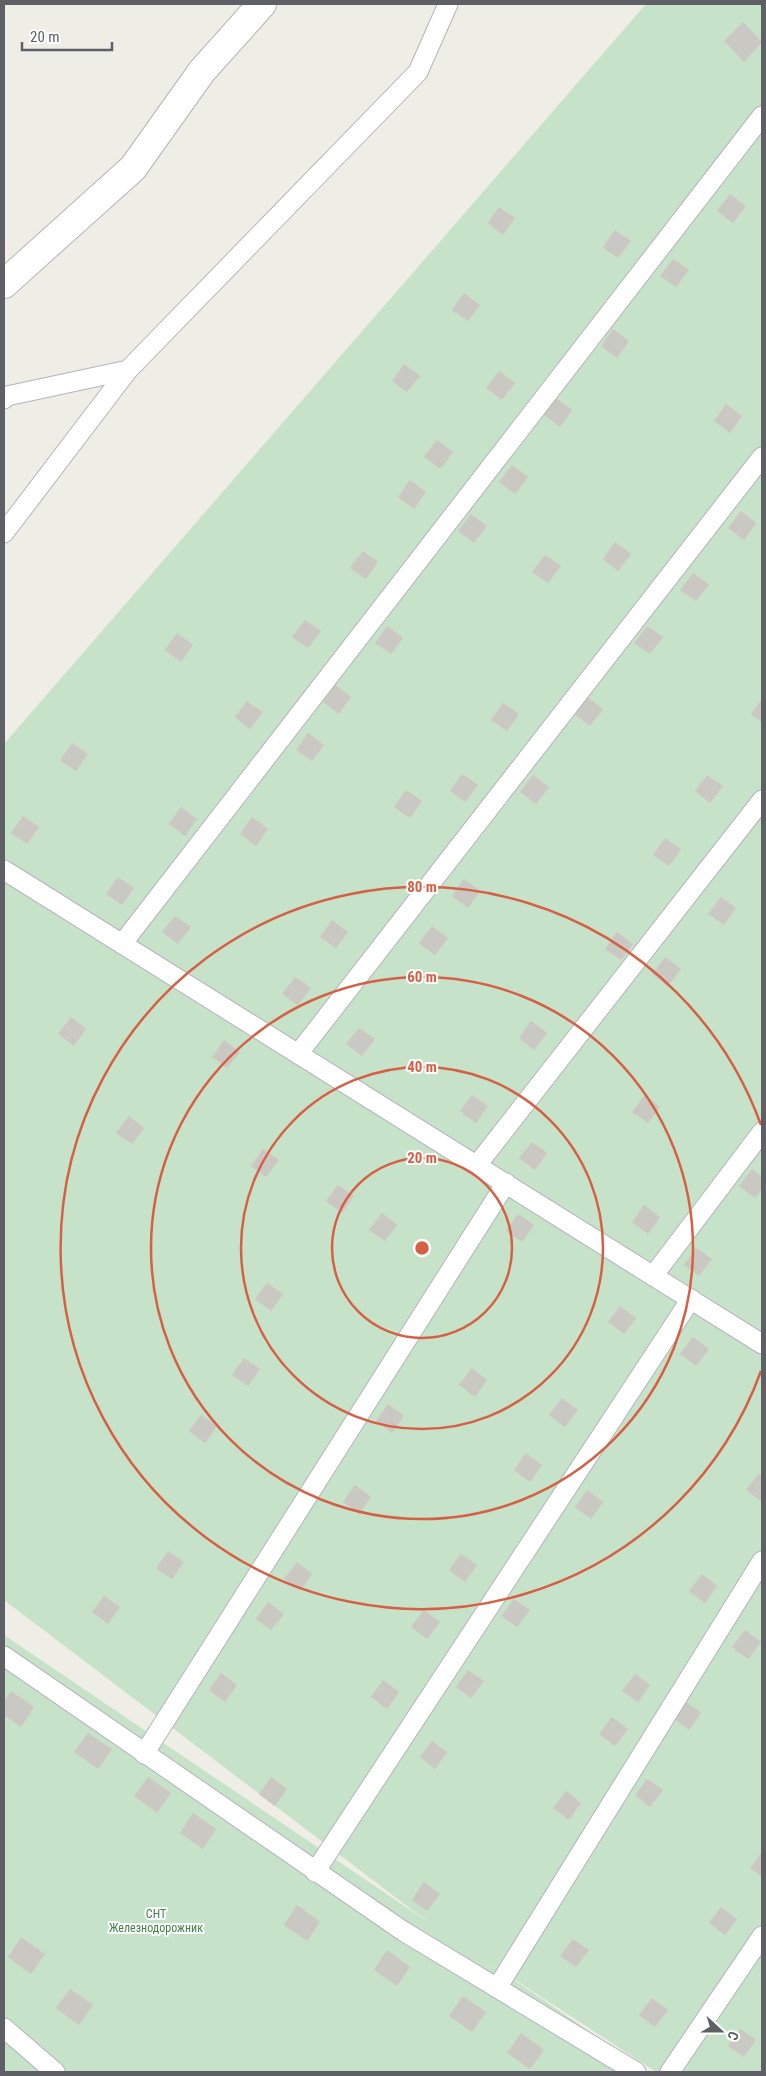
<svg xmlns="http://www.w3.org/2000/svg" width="766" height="2076" font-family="'Roboto Condensed',sans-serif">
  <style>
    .green { fill: #c6e3c9 }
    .building { fill: #cac8c3; stroke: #d2d0c5 }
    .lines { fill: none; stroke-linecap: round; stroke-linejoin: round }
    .lane-casing { stroke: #b3b5b9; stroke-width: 21 }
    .street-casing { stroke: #b3b5b9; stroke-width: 30 }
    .lane { stroke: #fff; stroke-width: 19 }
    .street { stroke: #fff; stroke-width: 28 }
    .ring { fill: none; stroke: #d56045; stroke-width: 2.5 }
    .labels { text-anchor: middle; stroke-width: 4; stroke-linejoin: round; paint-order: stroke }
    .park-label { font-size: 12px; fill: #40814a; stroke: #fff }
    .centre { fill: #d56045; stroke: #fff; stroke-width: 2.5 }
    .ring-label { font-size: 15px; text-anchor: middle; font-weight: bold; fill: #d56045; stroke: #fff; stroke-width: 4; stroke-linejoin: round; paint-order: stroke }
  </style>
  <rect width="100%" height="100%" fill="#eeede6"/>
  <polygon class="green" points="646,4 762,4 762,2072 656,2072 485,1960 649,2072 4,2072 4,1635 428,1922 4,1600 4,744"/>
  <g class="building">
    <polygon points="743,22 762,42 744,62 724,41"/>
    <polygon points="730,194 746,206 733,223 717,211"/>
    <polygon points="499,207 515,218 503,235 488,223"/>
    <polygon points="615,230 631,241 618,258 603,247"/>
    <polygon points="673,259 689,270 676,287 660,276"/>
    <polygon points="464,293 480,305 468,321 452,310"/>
    <polygon points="613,329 629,341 617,358 601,346"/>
    <polygon points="404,364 420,376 407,392 392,381"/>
    <polygon points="499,371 515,383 502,400 486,388"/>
    <polygon points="556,398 572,410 560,427 544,415"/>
    <polygon points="726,404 742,416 730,433 714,421"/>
    <polygon points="437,440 453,452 440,469 424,457"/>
    <polygon points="512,465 528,477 515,494 499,482"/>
    <polygon points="410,480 426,492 414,509 398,497"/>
    <polygon points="741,511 756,523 744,540 728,528"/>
    <polygon points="471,514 487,526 474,543 458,531"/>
    <polygon points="615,542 631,554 618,571 603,559"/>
    <polygon points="363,551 378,562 366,579 350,568"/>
    <polygon points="545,555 561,566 548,583 532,572"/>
    <polygon points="693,573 709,585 696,601 680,590"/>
    <polygon points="305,620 321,631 308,648 292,637"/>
    <polygon points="387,626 403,638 391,654 375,643"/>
    <polygon points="647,626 663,637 650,654 634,643"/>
    <polygon points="177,633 193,645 181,662 165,650"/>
    <polygon points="335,685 351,697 339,714 323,702"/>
    <polygon points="587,697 603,709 590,726 574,714"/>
    <polygon points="762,699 762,722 751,714"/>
    <polygon points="247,701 263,712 250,729 235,717"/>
    <polygon points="503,703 519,714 507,731 491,720"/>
    <polygon points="308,733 324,745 312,761 296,750"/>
    <polygon points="72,743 88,754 76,771 60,760"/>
    <polygon points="462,774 478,785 465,802 450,791"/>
    <polygon points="533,775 549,787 536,804 520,792"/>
    <polygon points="707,775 723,786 710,803 695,791"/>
    <polygon points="406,790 422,801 410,818 394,807"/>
    <polygon points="181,807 197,819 185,836 169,824"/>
    <polygon points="23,816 39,827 27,844 11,833"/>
    <polygon points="252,817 268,829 256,846 240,834"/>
    <polygon points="665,838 681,849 669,866 653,855"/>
    <polygon points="118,877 134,888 122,905 106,894"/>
    <polygon points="464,879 480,891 468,908 452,896"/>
    <polygon points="721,897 736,908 724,925 708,914"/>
    <polygon points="175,916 191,927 178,944 162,932"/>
    <polygon points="332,920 348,932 336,948 320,937"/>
    <polygon points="432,926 448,938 435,955 419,943"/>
    <polygon points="617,932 633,944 621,960 605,949"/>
    <polygon points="665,957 681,969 668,986 652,974"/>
    <polygon points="295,977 311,988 298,1005 282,994"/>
    <polygon points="71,1017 86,1029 74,1046 58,1034"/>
    <polygon points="531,1021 547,1033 534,1050 519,1038"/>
    <polygon points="359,1028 375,1039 362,1056 346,1044"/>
    <polygon points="224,1040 240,1052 227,1068 212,1057"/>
    <polygon points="472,1095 488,1106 476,1123 460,1111"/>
    <polygon points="645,1095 660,1107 648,1123 632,1112"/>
    <polygon points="129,1116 144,1128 132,1144 116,1133"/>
    <polygon points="532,1142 547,1153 535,1170 519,1158"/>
    <polygon points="263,1149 279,1160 266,1177 251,1166"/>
    <polygon points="752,1169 762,1177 762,1189 755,1198 739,1186"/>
    <polygon points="338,1185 354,1196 342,1213 326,1201"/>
    <polygon points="644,1205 660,1217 648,1234 632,1222"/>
    <polygon points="382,1213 397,1225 385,1241 369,1230"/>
    <polygon points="518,1214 534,1225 522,1242 506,1231"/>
    <polygon points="696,1248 712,1259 699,1276 684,1265"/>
    <polygon points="267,1283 283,1294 271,1311 255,1299"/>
    <polygon points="620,1306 636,1318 624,1334 608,1322"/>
    <polygon points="693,1337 709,1349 696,1366 680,1354"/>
    <polygon points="244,1358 260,1369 248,1386 232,1375"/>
    <polygon points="472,1368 487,1380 475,1397 459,1385"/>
    <polygon points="562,1398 578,1410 565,1427 549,1415"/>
    <polygon points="388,1404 404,1416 392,1433 376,1421"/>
    <polygon points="201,1415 217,1426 205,1443 189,1431"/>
    <polygon points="526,1453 542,1465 530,1482 514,1470"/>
    <polygon points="758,1474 762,1476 762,1502 746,1490"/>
    <polygon points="355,1485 371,1497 359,1514 343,1502"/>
    <polygon points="587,1490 603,1502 591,1519 575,1507"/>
    <polygon points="168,1551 184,1562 172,1579 156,1568"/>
    <polygon points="461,1554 477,1565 465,1582 449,1570"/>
    <polygon points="297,1562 312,1574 300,1591 284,1579"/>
    <polygon points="702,1574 717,1586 705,1603 689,1591"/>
    <polygon points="104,1596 120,1607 108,1624 92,1612"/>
    <polygon points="514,1599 530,1610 517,1627 501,1616"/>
    <polygon points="268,1602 284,1614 271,1630 256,1619"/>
    <polygon points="424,1610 440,1622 427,1639 411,1627"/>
    <polygon points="745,1630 761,1642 748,1659 732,1647"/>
    <polygon points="468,1670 484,1681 471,1698 456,1687"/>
    <polygon points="221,1673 237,1685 225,1702 209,1690"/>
    <polygon points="635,1674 650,1685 638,1702 622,1691"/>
    <polygon points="383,1680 399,1692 387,1709 371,1697"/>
    <polygon points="11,1691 34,1707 21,1727 4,1715 4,1702"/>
    <polygon points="686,1702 701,1713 689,1730 673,1718"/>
    <polygon points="612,1717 628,1729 615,1746 599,1734"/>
    <polygon points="88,1733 112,1749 98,1769 74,1752"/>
    <polygon points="432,1741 447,1752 435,1769 420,1757"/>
    <polygon points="148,1777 171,1793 157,1813 134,1796"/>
    <polygon points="271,1777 287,1789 275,1806 259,1794"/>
    <polygon points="647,1779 663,1790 650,1807 635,1795"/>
    <polygon points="566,1791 581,1803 569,1820 553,1808"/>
    <polygon points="193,1813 216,1829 203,1849 180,1833"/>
    <polygon points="762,1852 762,1877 750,1868"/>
    <polygon points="424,1882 440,1894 427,1911 412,1900"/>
    <polygon points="297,1905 320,1922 307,1941 284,1925"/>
    <polygon points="721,1907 737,1919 725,1935 709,1923"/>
    <polygon points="21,1937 45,1954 31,1974 8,1957"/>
    <polygon points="573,1939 589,1950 576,1967 560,1956"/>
    <polygon points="387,1950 410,1967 397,1986 374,1970"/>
    <polygon points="70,1989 93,2005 79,2025 56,2008"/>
    <polygon points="463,1996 486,2012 472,2032 449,2016"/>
    <polygon points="652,1998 668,2010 655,2027 639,2015"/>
    <polygon points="740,2029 756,2040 744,2057 728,2046"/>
    <polygon points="521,2033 544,2050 530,2069 507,2053"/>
  </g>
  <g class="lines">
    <g class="lane-casing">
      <g id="lane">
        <polyline points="4,399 7,396 128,370 418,72 448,4"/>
        <polyline points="4,533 128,370"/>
        <polyline points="4,870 762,1344"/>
        <polyline points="122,944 762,116"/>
        <polyline points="298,1054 762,457"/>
        <polyline points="477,1165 762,800"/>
        <polyline points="653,1276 762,1132"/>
        <polyline points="4,1656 403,1931 636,2072"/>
        <polyline points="144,1754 506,1183"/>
        <polyline points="315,1872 691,1299"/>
        <polyline points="497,1988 762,1561"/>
        <polyline points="4,2028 55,2072"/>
        <polyline points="670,2072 762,1936"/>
      </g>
    </g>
    <g class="street-casing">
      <polyline id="street" points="4,284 133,168 202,71 262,4"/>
    </g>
    <use href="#lane" class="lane"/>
    <use href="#street" class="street"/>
  </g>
  <g class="ring">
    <circle cx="422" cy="1248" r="90"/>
    <circle cx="422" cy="1248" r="181"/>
    <circle cx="422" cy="1248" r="271"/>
    <path d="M761 1371A361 361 0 1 1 761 1125"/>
  </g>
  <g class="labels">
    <g class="park-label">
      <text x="156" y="1918">СНТ<tspan x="156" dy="14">Железнодорожник</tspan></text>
    </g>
  </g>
  <circle cx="422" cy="1248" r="8" class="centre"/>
  <g class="ring-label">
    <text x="422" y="892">80 m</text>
    <text x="422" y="982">60 m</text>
    <text x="422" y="1072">40 m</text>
    <text x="422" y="1163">20 m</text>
  </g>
  <rect width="766" height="2076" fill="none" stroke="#5e6065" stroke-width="10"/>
  <g transform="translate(721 2031) rotate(111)" stroke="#ffffff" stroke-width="4" paint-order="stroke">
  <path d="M0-4L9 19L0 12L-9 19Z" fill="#5e6065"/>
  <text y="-8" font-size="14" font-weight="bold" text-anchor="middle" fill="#5e6065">С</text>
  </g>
  <path d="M22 42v8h90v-8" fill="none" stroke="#5e6065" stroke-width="2.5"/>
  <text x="30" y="42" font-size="15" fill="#5e6065" stroke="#ffffff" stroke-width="4" paint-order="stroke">20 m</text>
</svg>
